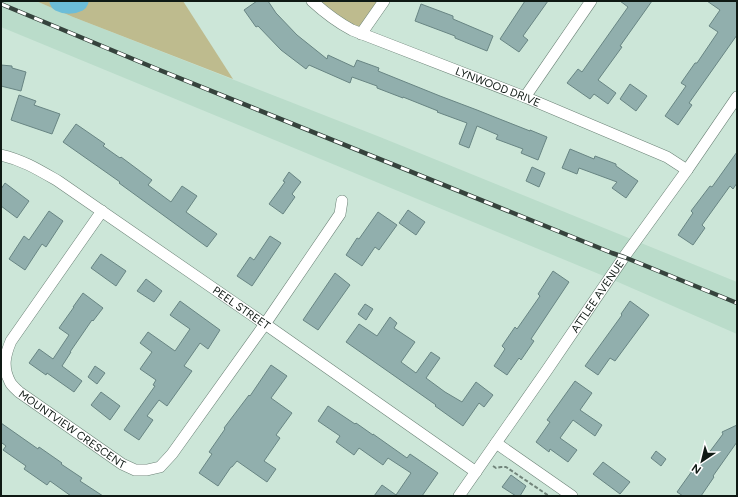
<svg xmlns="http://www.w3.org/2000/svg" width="738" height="497" font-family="Figtree,sans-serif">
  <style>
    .built { fill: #badcca }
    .green { fill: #bebb8e }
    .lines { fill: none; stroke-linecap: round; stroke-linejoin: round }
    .river { stroke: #6cbdd8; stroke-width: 21 }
    .building { fill: #91afad; stroke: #688583 }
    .minor-casing { stroke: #6c8377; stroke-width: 12 }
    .path { stroke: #71847a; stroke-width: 2; stroke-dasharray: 4 2; stroke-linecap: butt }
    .minor { stroke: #fff; stroke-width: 11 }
    .rail-casing { stroke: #36433d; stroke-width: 4.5 }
    .rail { stroke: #fff; stroke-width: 3; stroke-dasharray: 9; stroke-linecap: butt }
    .labels { text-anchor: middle; stroke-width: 3; stroke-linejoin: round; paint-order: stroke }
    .street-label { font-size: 11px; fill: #0f1914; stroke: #fff }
  </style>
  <rect width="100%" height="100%" fill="#cce6d8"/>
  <polygon class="built" points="1,1 36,1 73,17 380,137 737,282 737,334 611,279 1,27"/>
  <g class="green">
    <polygon points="36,1 183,1 233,79 73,17"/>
    <polygon points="314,1 382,1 361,32"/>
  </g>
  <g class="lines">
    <path class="river" d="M60 1C66 4 72 4 78 1"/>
  </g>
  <g class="building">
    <polygon points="257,1 268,1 276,13 297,35 327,59 328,55 354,67 357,60 379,68 378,71 440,96 477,110 497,118 530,131 530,130 547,137 538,160 521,153 523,149 496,139 498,135 477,126 469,148 459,144 467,123 437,112 438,111 403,97 403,98 377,88 377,86 352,77 350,83 309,65 306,69 281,50 258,26 256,27 244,10"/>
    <polygon points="525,1 548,1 523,36 528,40 519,52 500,39"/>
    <polygon points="620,1 652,1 620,46 622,47 598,80 616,93 608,104 594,94 590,99 567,83 578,69 582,72 628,7"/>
    <polygon points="707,1 737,1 737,35 689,103 692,105 678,125 665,116 686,86 681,83 695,63 697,63 718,32 709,26 720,10"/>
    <polygon points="421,4 453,16 453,19 493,36 487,51 455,38 455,36 415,21"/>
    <polygon points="1,65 12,66 12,68 26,72 21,91 1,86"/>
    <polygon points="630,84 647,96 636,111 620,99"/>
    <polygon points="19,95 36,101 34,105 60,114 52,134 11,120"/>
    <polygon points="76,124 105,144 103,146 120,158 121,157 152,180 148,185 171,202 182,186 197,196 186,212 217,234 207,247 119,183 120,182 63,142"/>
    <polygon points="570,149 594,159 595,156 616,164 616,166 638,181 626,198 612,188 617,182 579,168 577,174 562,168"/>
    <polygon points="737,152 737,183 733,189 730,186 702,225 705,228 693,245 678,235 693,213 691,211 710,186 712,187"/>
    <polygon points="532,167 545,173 539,187 526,181"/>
    <polygon points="289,172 301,182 292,194 295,197 283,214 269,204 285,182 283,181"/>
    <polygon points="5,183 29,201 17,218 1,206 1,189"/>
    <polygon points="408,210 425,222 416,235 399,223"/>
    <polygon points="49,211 63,221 46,247 42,244 25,270 9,259 24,236 29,240"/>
    <polygon points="378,212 397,225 379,250 375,247 362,266 346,255 357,238 359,239"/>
    <polygon points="270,236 281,243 252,286 237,276 250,257 254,260"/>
    <polygon points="101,254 126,271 116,286 91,268"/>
    <polygon points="553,271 569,282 531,339 534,341 521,360 519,358 507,375 494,366 505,349 502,346 515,327 517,329 540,296 538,294"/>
    <polygon points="335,273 350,285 318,330 303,320"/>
    <polygon points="146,279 162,291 154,302 137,291"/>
    <polygon points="83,293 103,308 93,321 92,320 70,352 71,352 62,366 82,381 74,392 47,373 46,375 29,363 39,349 53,359 69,335 59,328 74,307 73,307"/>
    <polygon points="180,301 220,330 208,349 200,343 184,366 192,371 167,406 159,400 147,416 153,420 139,440 124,430 155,386 153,385 156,380 140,369 152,352 140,343 148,332 175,351 190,329 170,315"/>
    <polygon points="630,301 649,315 615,361 610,358 598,375 585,366 622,315 621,314"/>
    <polygon points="365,304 373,309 366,320 358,314"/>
    <polygon points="390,317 397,323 394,328 415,342 401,362 416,373 431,352 440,358 426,378 445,392 462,402 476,382 493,395 484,407 479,403 463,426 435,406 436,405 346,342 359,324 377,336"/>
    <polygon points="271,365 287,376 271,398 292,413 276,435 280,438 264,461 276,469 267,482 237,461 232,467 231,467 218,486 199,473 212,454 209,452 225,429 224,428 249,395 250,396"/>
    <polygon points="95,366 105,373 97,384 88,377"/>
    <polygon points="575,381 592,393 580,410 602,425 595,436 573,420 560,438 577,450 568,462 550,449 549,452 536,442 550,422 547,420"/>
    <polygon points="101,392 120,406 110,420 91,405"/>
    <polygon points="328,406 355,424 356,423 373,435 373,434 407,458 410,454 438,473 422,496 374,496 382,485 396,495 411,473 388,458 383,465 359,448 354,455 336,442 340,436 318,421"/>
    <polygon points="1,423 38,449 39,447 62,463 61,464 82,478 80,481 103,496 71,496 50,481 47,485 24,469 26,466 3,450 6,446 2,443 1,445"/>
    <polygon points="737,425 737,442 713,476 714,477 701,496 683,496 677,492 697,464 699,466 723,434 722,432"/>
    <polygon points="656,451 666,459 661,466 651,458"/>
    <polygon points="603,462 630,482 620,494 593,474"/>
    <polygon points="511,475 526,486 520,496 516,496 502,487"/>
  </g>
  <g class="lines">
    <g class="minor-casing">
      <g id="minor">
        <path id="s1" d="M312 1C324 12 337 22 352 30L525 97 667 157 687 170"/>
        <polyline points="361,34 384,1"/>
        <polyline points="525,97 591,1"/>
        <path id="s2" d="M1 155C23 160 39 170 58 181L265 324 476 472"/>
        <path id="s3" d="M102 211 11 341C5 355 2 367 10 382 12 386 16 389 19 392L122 464 135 470H147L160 467 172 454 265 324 340 214 342 201"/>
        <polyline points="496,443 572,496"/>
        <path id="s4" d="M459 496 547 370 624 257 687 170 737 97"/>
      </g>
    </g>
    <polyline class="path" points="493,466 496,468 501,467 506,467 549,496"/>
    <use href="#minor" class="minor"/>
    <g class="rail-casing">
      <polyline id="rail" points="1,4 157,69 612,253 624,257 737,303"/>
    </g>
    <use href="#rail" class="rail"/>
  </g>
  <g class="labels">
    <g class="street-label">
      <text dy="4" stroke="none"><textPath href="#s1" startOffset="206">LYNWOOD DRIVE</textPath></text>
      <text dy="4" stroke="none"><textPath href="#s4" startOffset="243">ATTLEE AVENUE</textPath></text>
      <text dy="4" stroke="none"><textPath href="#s2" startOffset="286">PEEL STREET</textPath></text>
      <text dy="4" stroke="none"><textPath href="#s3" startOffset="280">MOUNTVIEW CRESCENT</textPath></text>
    </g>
  </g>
  <rect width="738" height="497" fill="none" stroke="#0f1914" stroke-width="4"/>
  <g transform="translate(702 461) rotate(215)" stroke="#ffffff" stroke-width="3" paint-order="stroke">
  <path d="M0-3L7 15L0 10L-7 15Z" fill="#0f1914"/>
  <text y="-6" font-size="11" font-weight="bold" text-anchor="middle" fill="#0f1914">N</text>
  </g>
</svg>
